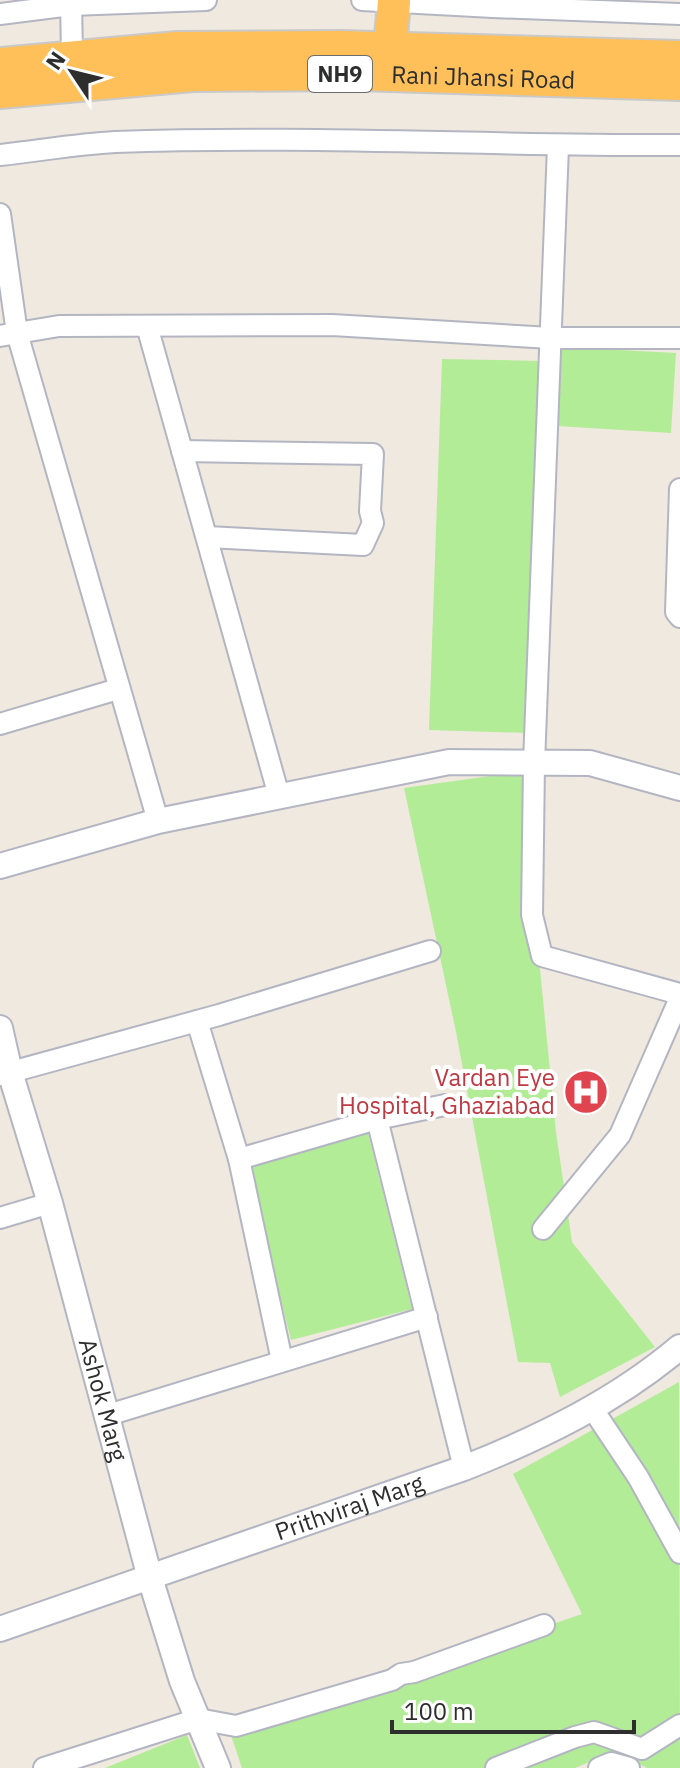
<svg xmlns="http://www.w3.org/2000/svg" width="680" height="1768" font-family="'IBM Plex Sans',sans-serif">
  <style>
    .green { fill: #b2ec97 }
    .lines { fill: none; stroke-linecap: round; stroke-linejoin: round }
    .minor-casing { stroke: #b3b6c2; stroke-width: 24 }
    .tertiary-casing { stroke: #b3b6c2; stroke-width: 28 }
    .trunk-casing { stroke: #c9c9c9; stroke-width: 36 }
    .minor { stroke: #fff; stroke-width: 20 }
    .tertiary { stroke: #fff; stroke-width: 24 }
    .trunk { stroke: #ffc059; stroke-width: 32 }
    .labels { text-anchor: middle; stroke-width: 8; stroke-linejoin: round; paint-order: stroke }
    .shield { fill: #fff; stroke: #6d6d6d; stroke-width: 2 }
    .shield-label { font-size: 22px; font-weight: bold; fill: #2e2e2e }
    .street-label { font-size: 24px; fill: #2e2e2e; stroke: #fff }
    .health-label { font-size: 24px; fill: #be3a42; stroke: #fff; text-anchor: end }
  </style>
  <rect width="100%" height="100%" fill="#f0e9df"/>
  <g class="green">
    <polygon points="562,347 676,353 671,433 557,426"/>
    <polygon points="442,359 541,361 529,733 429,730"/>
    <polygon points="527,771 540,969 556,1132 572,1242 655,1347 560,1397 550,1363 518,1362 456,1032 404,788"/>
    <polygon points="368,1133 412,1309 291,1340 247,1164"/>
    <polygon points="679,1382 680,1768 647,1768 630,1759 599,1758 575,1768 242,1768 231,1735 582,1614 513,1474"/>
    <polygon points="187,1735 200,1768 105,1768"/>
  </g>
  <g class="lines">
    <g class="minor-casing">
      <g id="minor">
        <polyline points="71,0 72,56"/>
        <polyline points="362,0 493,7 491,0"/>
        <polyline points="493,7 680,14"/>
        <polyline points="0,14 71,5 206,0"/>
        <polyline points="558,146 534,763 532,915 542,956 680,994"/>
        <path d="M0 155C38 151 77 144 115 142 303 135 491 146 680 145"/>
        <polyline points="0,214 17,333 158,821"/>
        <polyline points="147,326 279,796"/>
        <polyline points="0,336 59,326 332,325 551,338 680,338"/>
        <polyline points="182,451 373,454 370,511 373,523 363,545 207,537"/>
        <polyline points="680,489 676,612 680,617"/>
        <polyline points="0,724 118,689"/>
        <polyline points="197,1021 239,1159 282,1361"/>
        <polyline points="0,1075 219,1015 430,951"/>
        <polyline points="377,1119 464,1468"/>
        <polyline points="239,1159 377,1119 445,1105"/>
        <polyline points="0,1218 50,1203"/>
        <polyline points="543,1229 620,1135 680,998"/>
        <polyline points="592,1408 638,1477 680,1553"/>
        <polyline points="105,1416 427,1317"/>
        <polyline points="44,1768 198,1719 236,1726 392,1680 401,1674 414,1672 544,1625"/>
        <polyline points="496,1768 575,1737 594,1732 642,1749 680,1725"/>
        <polyline points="599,1768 611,1763 629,1768"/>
      </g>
    </g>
    <g class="tertiary-casing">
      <g id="tertiary">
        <polyline points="0,866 158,821 449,762 590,763 680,788"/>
        <path id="s1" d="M0 1028 10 1072 50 1203 150 1578 182 1681 218 1768"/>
        <path id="s2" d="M0 1629 464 1468C542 1437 616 1401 680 1347"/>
      </g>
    </g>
    <g class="trunk-casing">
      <g id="trunk">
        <polyline points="390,48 394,2"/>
        <polyline points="0,64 177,48 341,47 680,57"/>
        <path id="s3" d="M0 92 193 75 357 74 680 84"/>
      </g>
    </g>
    <use href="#minor" class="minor"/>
    <use href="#tertiary" class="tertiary"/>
    <use href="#trunk" class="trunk"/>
  </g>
  <defs>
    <g id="hospital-disc" transform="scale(2.3)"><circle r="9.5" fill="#e0444e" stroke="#fff"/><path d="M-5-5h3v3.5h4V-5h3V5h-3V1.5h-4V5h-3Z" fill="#fff"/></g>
  </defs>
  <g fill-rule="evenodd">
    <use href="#hospital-disc" x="586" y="1092"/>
  </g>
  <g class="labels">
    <rect class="shield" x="308" y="56" width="64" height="36" rx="6"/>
    <g class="shield-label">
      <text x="340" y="82">NH9</text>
    </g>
    <g class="street-label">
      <text dy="8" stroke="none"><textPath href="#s3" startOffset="484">Rani Jhansi Road</textPath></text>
      <text dy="8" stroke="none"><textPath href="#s1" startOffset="386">Ashok Marg</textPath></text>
      <text dy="8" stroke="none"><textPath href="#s2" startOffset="370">Prithviraj Marg</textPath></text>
    </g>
    <g class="health-label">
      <text x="555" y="1086">Vardan Eye<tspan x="555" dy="28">Hospital, Ghaziabad</tspan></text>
    </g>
  </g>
  <g transform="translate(72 72) rotate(305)" stroke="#ffffff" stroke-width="6" paint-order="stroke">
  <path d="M0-6L14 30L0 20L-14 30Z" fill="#2e2e2e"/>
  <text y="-12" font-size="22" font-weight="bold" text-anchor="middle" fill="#2e2e2e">N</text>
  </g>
  <path d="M392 1720v12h242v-12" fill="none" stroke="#2e2e2e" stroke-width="4"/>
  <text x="404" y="1720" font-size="24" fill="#2e2e2e" stroke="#ffffff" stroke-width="6" paint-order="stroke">100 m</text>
</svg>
